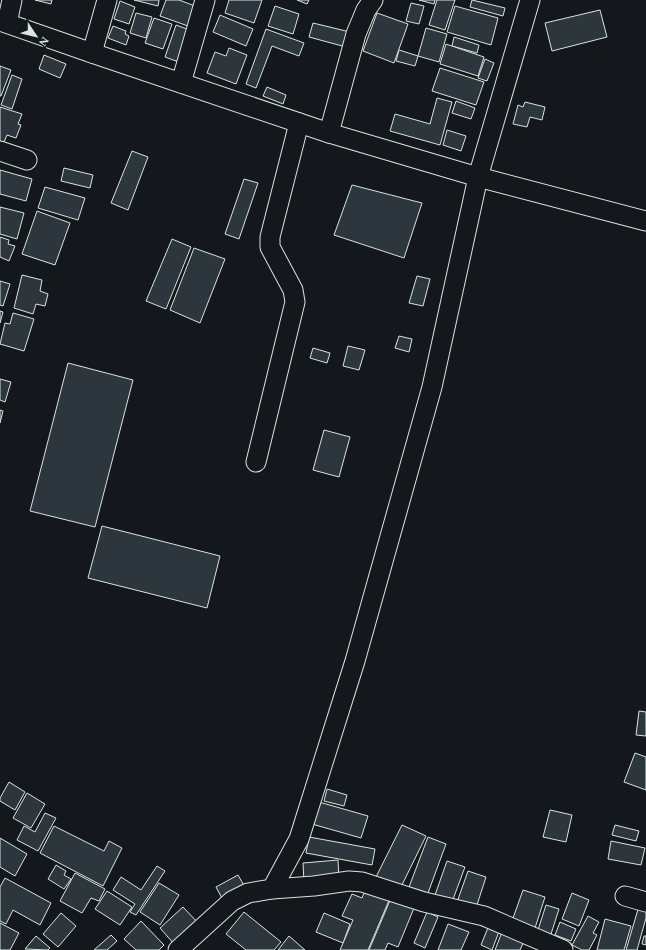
<svg xmlns="http://www.w3.org/2000/svg" width="646" height="950" font-family="Spectral,serif">
  <style>
    .building { fill: #2c363c; stroke: #d8e6dc }
    .lines { fill: none; stroke-linecap: round; stroke-linejoin: round }
    .minor-casing { stroke: #d8e6dc; stroke-width: 21 }
    .minor { stroke: #14181c; stroke-width: 19 }
  </style>
  <rect width="100%" height="100%" fill="#14181c"/>
  <g class="building">
    <polygon points="35,0 52,0 51,4"/>
    <polygon points="134,0 159,0 158,6"/>
    <polygon points="166,0 179,0 195,6 188,26 160,16"/>
    <polygon points="229,0 262,0 254,23 225,13"/>
    <polygon points="297,0 309,0 307,4"/>
    <polygon points="419,0 435,0 434,4"/>
    <polygon points="437,0 455,0 445,30 429,25"/>
    <polygon points="472,0 505,8 503,16 470,7"/>
    <polygon points="120,1 135,7 129,24 114,19"/>
    <polygon points="411,3 424,6 419,24 406,21"/>
    <polygon points="275,6 299,14 293,34 268,26"/>
    <polygon points="455,6 498,18 491,45 447,32"/>
    <polygon points="600,10 607,37 552,51 545,23"/>
    <polygon points="136,13 152,17 146,38 130,33"/>
    <polygon points="377,13 408,24 394,63 363,51"/>
    <polygon points="220,15 253,29 246,46 213,32"/>
    <polygon points="154,18 172,24 163,49 145,43"/>
    <polygon points="313,23 350,32 346,47 309,37"/>
    <polygon points="176,25 198,33 187,65 165,57"/>
    <polygon points="113,26 126,31 125,34 129,36 126,45 108,38"/>
    <polygon points="426,28 447,34 439,62 418,56"/>
    <polygon points="266,29 304,43 299,56 272,46 256,88 246,84"/>
    <polygon points="454,37 479,45 477,53 452,46"/>
    <polygon points="446,44 484,57 478,76 440,64"/>
    <polygon points="229,48 247,55 236,84 207,73 215,52 226,56"/>
    <polygon points="399,50 418,56 415,66 396,61"/>
    <polygon points="44,55 66,64 60,78 39,69"/>
    <polygon points="485,59 494,63 487,81 478,78"/>
    <polygon points="0,66 11,70 1,96 0,96"/>
    <polygon points="440,68 484,82 476,105 432,91"/>
    <polygon points="12,75 22,79 12,109 1,105"/>
    <polygon points="267,87 286,95 283,104 263,96"/>
    <polygon points="437,98 452,102 440,145 390,131 395,114 430,124"/>
    <polygon points="456,101 475,108 471,119 452,113"/>
    <polygon points="525,102 545,107 542,120 530,117 527,127 513,124 518,105 523,107"/>
    <polygon points="0,107 22,114 18,124 21,125 16,138 7,135 4,142 0,141"/>
    <polygon points="447,130 466,136 461,151 443,145"/>
    <polygon points="132,151 148,157 128,210 111,203"/>
    <polygon points="64,168 93,175 90,188 61,181"/>
    <polygon points="0,170 32,179 26,201 0,194"/>
    <polygon points="244,179 258,183 239,239 225,234"/>
    <polygon points="352,185 422,203 404,258 334,235"/>
    <polygon points="45,187 85,198 78,220 38,208"/>
    <polygon points="0,207 24,213 17,239 0,234"/>
    <polygon points="37,211 70,223 55,265 22,254"/>
    <polygon points="0,237 9,240 8,244 15,246 9,261 0,257"/>
    <polygon points="172,239 191,247 166,309 146,301"/>
    <polygon points="194,248 225,259 200,323 170,310"/>
    <polygon points="22,275 42,280 40,291 48,294 45,306 36,304 33,314 14,308"/>
    <polygon points="417,276 430,279 423,306 409,303"/>
    <polygon points="0,281 10,284 3,306 0,305"/>
    <polygon points="0,311 3,312 0,323"/>
    <polygon points="13,313 34,319 24,351 0,344 5,323 10,324"/>
    <polygon points="399,336 412,339 409,352 395,348"/>
    <polygon points="348,346 365,350 359,370 343,366"/>
    <polygon points="313,348 330,353 327,363 310,358"/>
    <polygon points="68,363 133,380 95,527 30,511"/>
    <polygon points="0,379 11,382 5,402 0,400"/>
    <polygon points="0,410 3,411 0,423"/>
    <polygon points="324,430 350,437 339,477 313,470"/>
    <polygon points="102,526 220,556 207,608 88,578"/>
    <polygon points="639,711 646,712 646,736 636,735"/>
    <polygon points="635,753 646,757 646,790 624,782"/>
    <polygon points="9,782 25,792 15,810 0,801 0,798"/>
    <polygon points="327,789 347,795 344,806 324,801"/>
    <polygon points="27,793 45,804 31,828 13,818"/>
    <polygon points="319,802 368,816 361,838 312,824"/>
    <polygon points="550,810 572,815 566,842 543,837"/>
    <polygon points="45,813 56,818 38,851 17,840 24,826 35,832"/>
    <polygon points="402,825 426,836 399,891 375,879"/>
    <polygon points="615,825 639,831 636,841 612,835"/>
    <polygon points="54,826 104,851 109,841 122,848 103,886 40,853"/>
    <polygon points="309,837 375,849 372,865 306,853"/>
    <polygon points="428,837 446,844 428,893 409,887"/>
    <polygon points="0,838 27,854 15,876 0,867"/>
    <polygon points="611,841 645,848 641,865 608,859"/>
    <polygon points="338,860 339,879 304,882 303,863"/>
    <polygon points="447,861 465,867 452,902 435,895"/>
    <polygon points="56,865 66,871 64,875 71,879 64,889 48,879"/>
    <polygon points="157,866 165,871 136,915 130,912 135,904 113,890 121,877 141,890"/>
    <polygon points="468,871 486,877 475,911 456,905"/>
    <polygon points="75,873 105,889 99,901 91,898 82,913 60,901"/>
    <polygon points="238,875 246,889 224,902 216,887"/>
    <polygon points="5,878 51,903 40,925 13,910 6,924 0,921 0,887"/>
    <polygon points="159,883 179,895 160,925 140,912"/>
    <polygon points="366,888 390,898 368,950 340,950 353,920 342,916 352,894 362,898"/>
    <polygon points="523,890 545,897 535,928 512,921"/>
    <polygon points="107,891 132,907 120,925 95,909"/>
    <polygon points="572,893 589,900 579,926 562,919"/>
    <polygon points="391,898 414,908 398,947 388,943 385,950 369,950"/>
    <polygon points="546,905 559,909 551,934 538,930"/>
    <polygon points="639,906 646,908 646,918 637,950 626,950"/>
    <polygon points="183,907 199,924 175,945 160,928"/>
    <polygon points="244,912 281,942 274,950 246,950 226,934"/>
    <polygon points="427,912 438,917 425,948 414,943"/>
    <polygon points="61,913 76,926 58,947 43,934"/>
    <polygon points="324,913 350,924 343,943 316,932"/>
    <polygon points="588,916 599,922 593,933 597,935 589,950 582,950 572,945"/>
    <polygon points="605,919 631,926 624,950 597,950"/>
    <polygon points="141,921 164,945 159,950 136,950 124,939"/>
    <polygon points="560,922 576,929 571,941 555,935"/>
    <polygon points="0,923 19,933 10,950 0,950"/>
    <polygon points="448,924 469,932 461,950 438,950"/>
    <polygon points="489,925 500,929 492,950 481,945"/>
    <polygon points="502,932 524,941 520,950 495,950"/>
    <polygon points="111,935 117,941 107,950 94,950"/>
    <polygon points="36,936 50,948 48,950 25,949"/>
    <polygon points="289,936 305,950 278,950"/>
    <polygon points="644,936 646,936 646,945 642,944"/>
  </g>
  <g class="lines">
    <g class="minor-casing">
      <g id="minor">
        <polyline points="0,21 92,53 329,133 478,177 646,221"/>
        <polyline points="7,23 12,0"/>
        <polyline points="92,53 107,0"/>
        <polyline points="181,83 205,0"/>
        <polyline points="329,133 356,34 366,10 373,0"/>
        <polyline points="0,151 27,160"/>
        <polyline points="256,462 295,302 293,290 270,247 270,237 299,123"/>
        <polyline points="272,889 299,839 355,661 432,387 478,177 530,0"/>
        <polyline points="625,896 646,902"/>
        <polyline points="178,950 232,901 248,893 272,889 314,886 349,881 362,882 424,902 484,916 563,950"/>
      </g>
    </g>
    <use href="#minor" class="minor"/>
  </g>
  <g transform="translate(36 36) rotate(125)" stroke="#14181c" stroke-width="3" paint-order="stroke">
  <path d="M0-3L7 15L0 10L-7 15Z" fill="#d8e6dc"/>
  <text y="-6" font-size="11" font-weight="bold" text-anchor="middle" fill="#d8e6dc">N</text>
  </g>
</svg>
